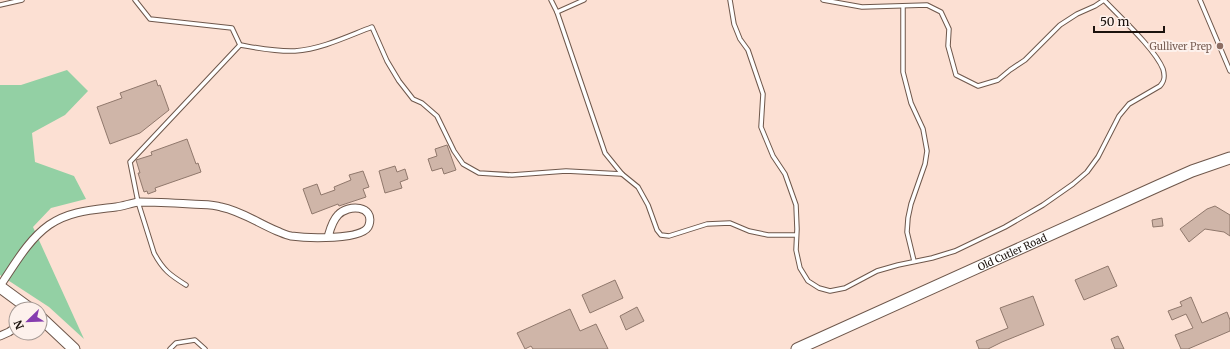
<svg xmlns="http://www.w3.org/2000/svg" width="1230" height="349" font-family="Merriweather,serif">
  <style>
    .green { fill: #93d0a4 }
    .building { fill: #cfb5a8; stroke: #90786c }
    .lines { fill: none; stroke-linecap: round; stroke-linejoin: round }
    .lane-casing { stroke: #6e574b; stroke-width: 5.5 }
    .street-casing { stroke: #6e574b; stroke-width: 9 }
    .secondary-casing { stroke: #6e574b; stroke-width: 13 }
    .lane { stroke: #fff; stroke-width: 3.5 }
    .street { stroke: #fff; stroke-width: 7 }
    .secondary { stroke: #fff; stroke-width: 11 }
    .education-dot { fill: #8d6e63; stroke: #fdf1ec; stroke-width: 1.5 }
    .labels { text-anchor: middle; stroke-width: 4; stroke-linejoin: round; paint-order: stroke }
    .education-label { font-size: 10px; fill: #785e54; stroke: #fdf1ec; text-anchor: end }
    .street-label { font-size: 10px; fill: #1b120d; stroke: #fdf1ec }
  </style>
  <rect width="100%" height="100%" fill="#fce0d3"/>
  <polygon class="green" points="67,70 88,91 65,115 32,133 35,162 74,176 86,199 51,208 33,227 84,339 49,307 0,275 0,85 21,85"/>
  <g class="building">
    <polygon points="156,80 158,86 160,85 169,110 140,133 110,144 97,107 122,98 120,93"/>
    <polygon points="187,139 196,164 198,163 201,172 155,188 156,191 148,194 147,191 144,192 138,173 140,173 136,160 152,155 151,152"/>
    <polygon points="447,145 456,170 444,174 442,168 432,171 428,159 437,156 435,149"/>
    <polygon points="395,166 397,172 405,169 408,179 400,182 402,188 385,193 379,171"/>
    <polygon points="363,171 369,187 363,189 366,197 339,206 338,204 312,214 303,189 317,184 321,195 335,190 334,187 351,180 349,175"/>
    <polygon points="1215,206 1230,215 1230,236 1224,232 1205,229 1189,242 1180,229 1207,209"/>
    <polygon points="1162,218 1163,226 1153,227 1152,220"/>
    <polygon points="1108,266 1117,286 1084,300 1075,280"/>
    <polygon points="615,280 623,298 590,313 582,295"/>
    <polygon points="1033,296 1044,325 1002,342 988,349 979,349 976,341 1008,328 1000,308"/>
    <polygon points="1191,297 1202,323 1227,312 1230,320 1230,331 1188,349 1181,349 1175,335 1193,328 1186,314 1172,320 1168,311 1182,306 1180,302"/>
    <polygon points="637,307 644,321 626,330 620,316"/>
    <polygon points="570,309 580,331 596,324 608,349 533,349 531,346 525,349 517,333"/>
    <polygon points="1118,336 1124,349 1115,349 1111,339"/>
  </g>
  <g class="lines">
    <g class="lane-casing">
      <g id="lane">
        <polyline points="135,0 150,19 232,28 240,45"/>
        <polyline points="551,0 557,12 605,153 622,174 638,187 648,205 657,230 661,235 669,236 707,224 730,223 749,231 768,235 796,235"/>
        <path d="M730 0 734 24 740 39 748 50 763 94 761 127 773 156 785 174 796 205 797 229 796 250 800 268 808 281 819 288 830 291 845 288 877 271 898 265 932 258 955 251 1005 227 1043 205 1073 184 1087 172 1098 157 1119 116 1129 104 1160 86C1165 81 1165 76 1163 69 1155 49 1120 17 1104 0"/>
        <polyline points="823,0 862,7 927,5 941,12 949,29 948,46 956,75 978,86 998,80 1010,70 1025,60 1060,25 1077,14 1095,6 1104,0"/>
        <polyline points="1200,0 1230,71"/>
        <polyline points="0,5 22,0"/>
        <polyline points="903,6 903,72 911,103 923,129 927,151 925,164 911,204 908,218 907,232 914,261"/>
        <polyline points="557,12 584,0"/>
        <path d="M240 45C258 48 277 52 295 51 322 49 348 36 372 27L387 61 399 81 413 99 422 103 437 116 454 151 463 164 479 173 512 175 566 171 622 174"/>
        <path d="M186 285C170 275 163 270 154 253L138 202 130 162 240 45"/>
        <polyline points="170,349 176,343 195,340 205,349"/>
      </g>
    </g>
    <g class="street-casing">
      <g id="street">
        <path d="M0 286C15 264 28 240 49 225 69 211 92 210 116 207 124 206 131 203 139 202 157 202 174 203 191 204 201 205 212 204 221 207 241 211 258 223 277 231 282 233 286 235 291 236 305 238 365 241 369 225 375 205 348 204 338 215 332 221 330 230 328 237"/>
        <polyline points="0,336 9,332 16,327"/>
      </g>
    </g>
    <g class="secondary-casing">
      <g id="secondary">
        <polyline points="0,287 30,309"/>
        <polyline points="40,317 74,349"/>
        <path id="s1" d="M797 349 1158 186 1192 171 1230 158"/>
      </g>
    </g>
    <use href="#lane" class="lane"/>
    <use href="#street" class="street"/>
    <use href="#secondary" class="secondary"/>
  </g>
  <circle class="education-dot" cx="1220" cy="46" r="4"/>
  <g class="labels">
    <g class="education-label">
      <text x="1212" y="50">Gulliver Prep</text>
    </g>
    <g class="street-label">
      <text dy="4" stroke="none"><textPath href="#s1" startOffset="236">Old Cutler Road</textPath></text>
    </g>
  </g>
  <g transform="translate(28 321) rotate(247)"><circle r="19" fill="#fdf1ec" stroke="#a39893"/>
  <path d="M0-3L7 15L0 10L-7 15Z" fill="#863daf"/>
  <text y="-6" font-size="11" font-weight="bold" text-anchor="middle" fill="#1b120d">N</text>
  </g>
  <path d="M1094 26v6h70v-6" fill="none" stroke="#1b120d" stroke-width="2"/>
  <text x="1100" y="26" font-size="12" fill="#1b120d" stroke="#fdf1ec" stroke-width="3" paint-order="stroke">50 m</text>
</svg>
